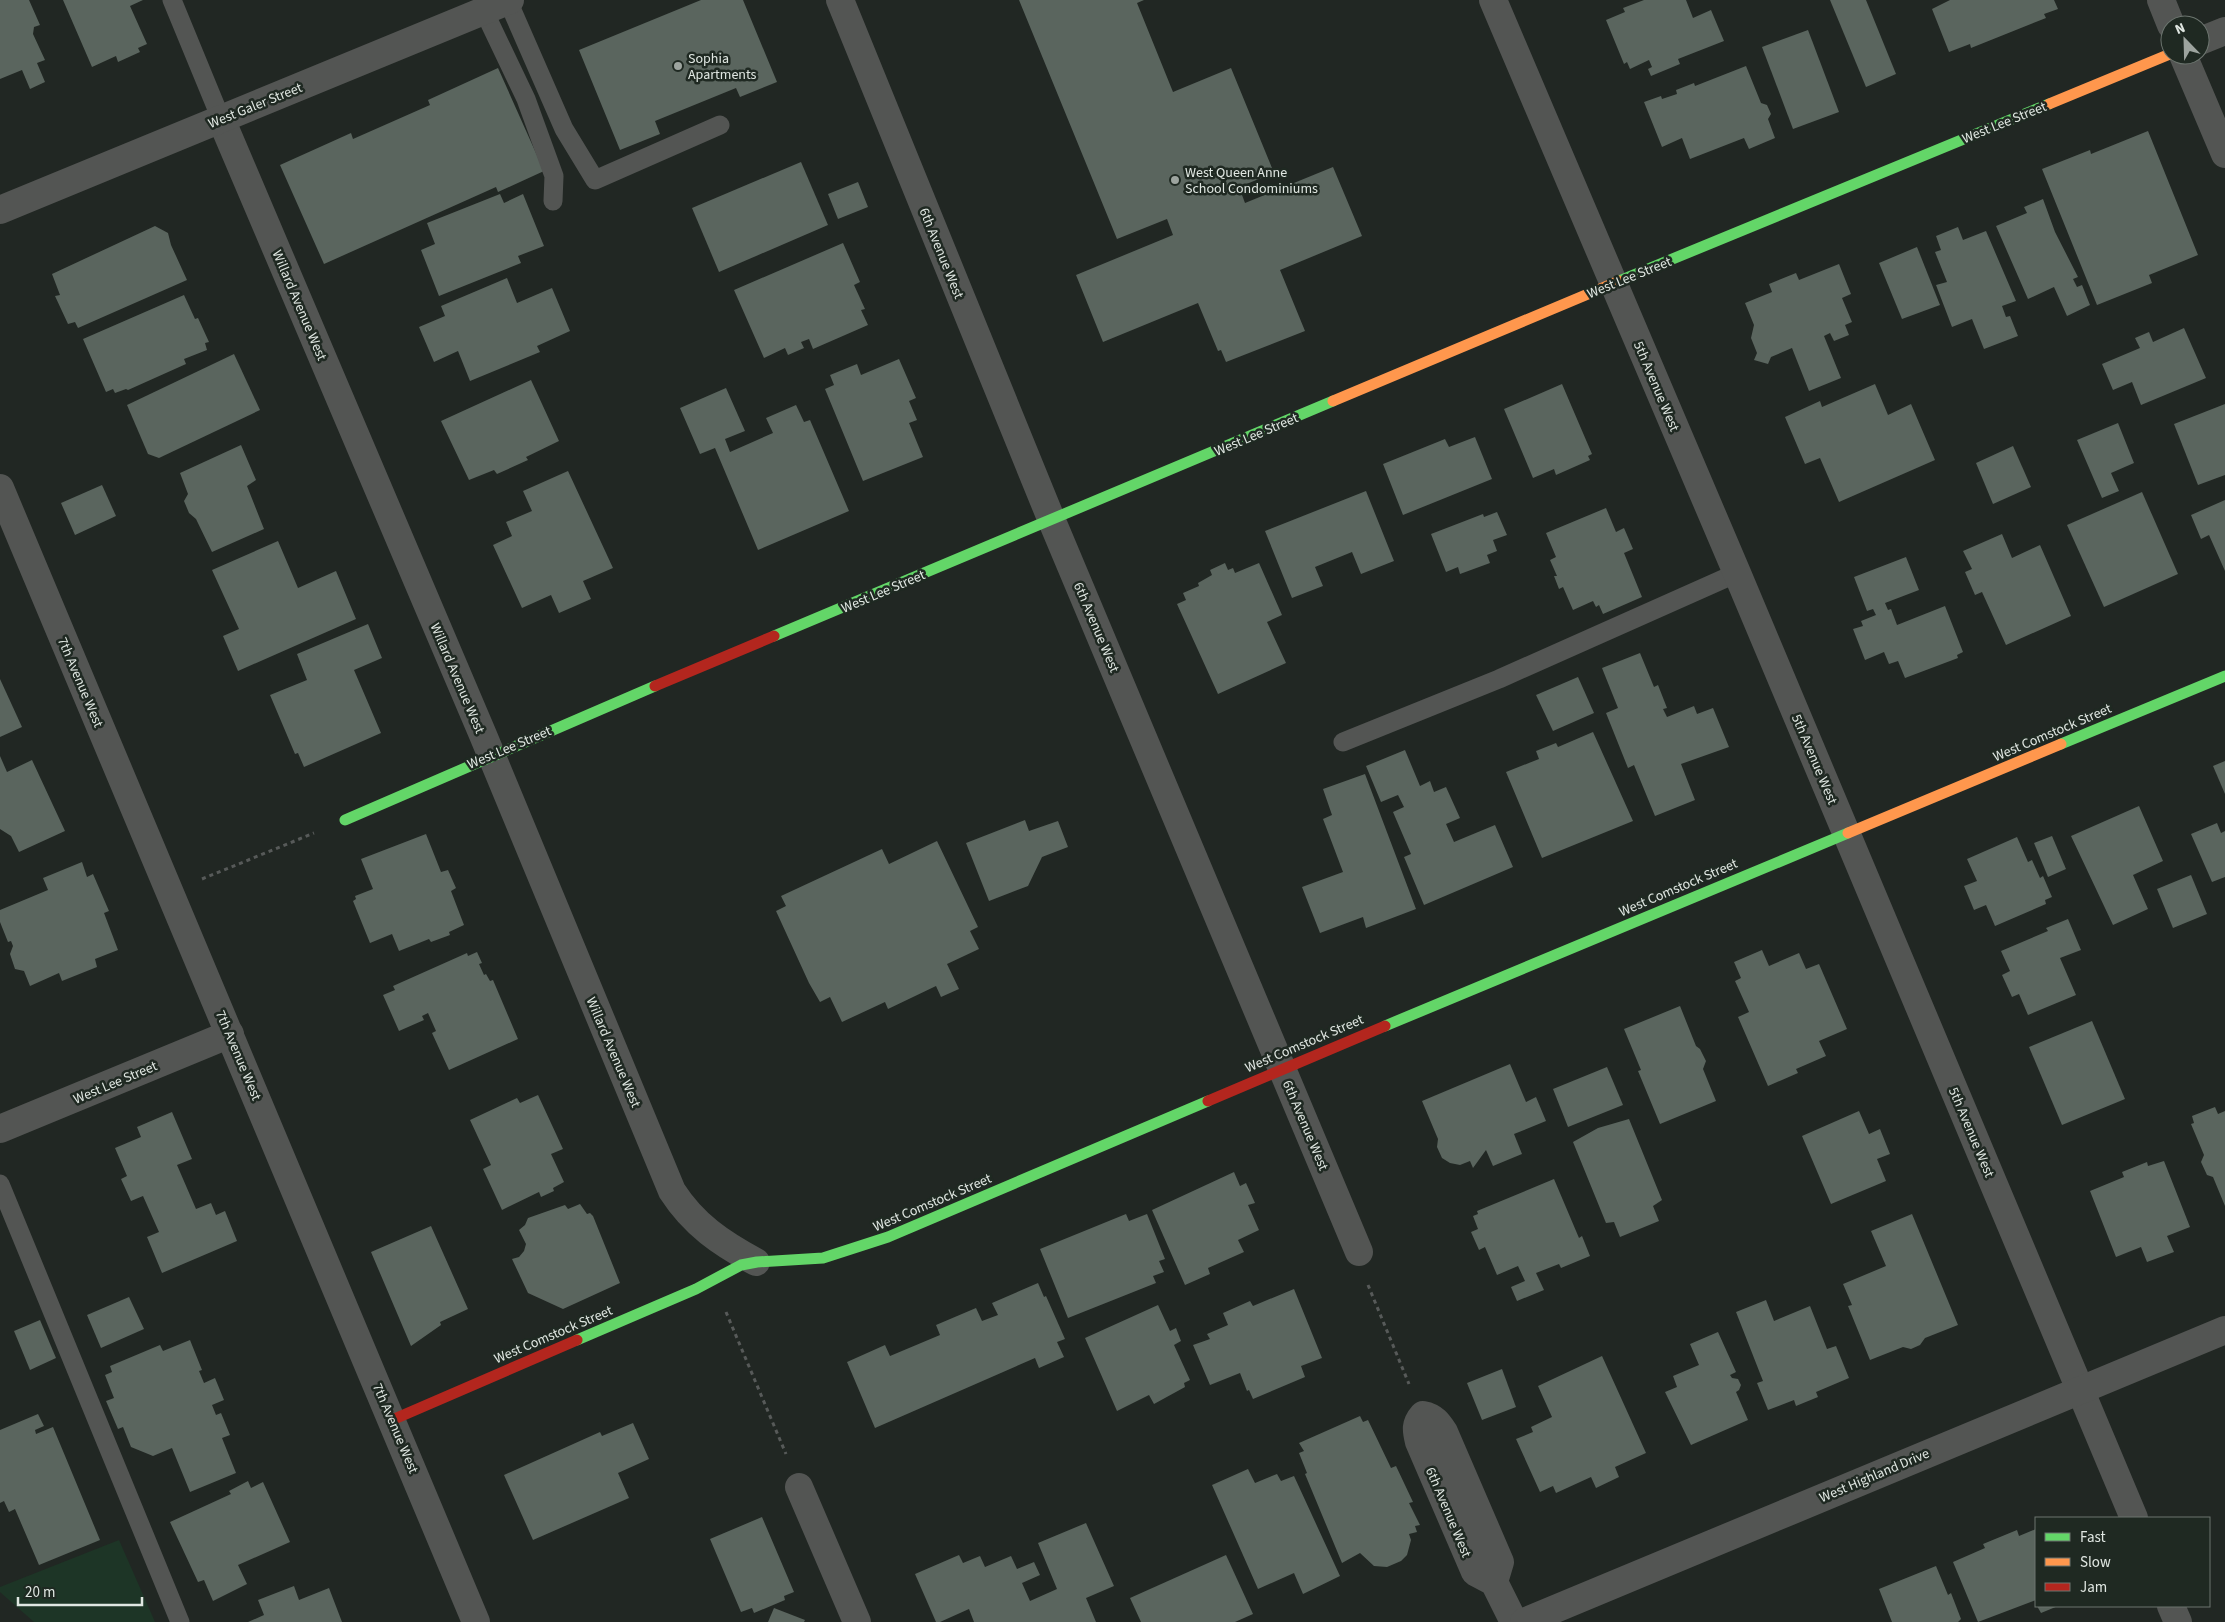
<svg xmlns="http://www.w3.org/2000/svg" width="2225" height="1622" font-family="'Source Sans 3',sans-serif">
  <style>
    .green { fill: #1d3526 }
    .building { fill: #5a655e }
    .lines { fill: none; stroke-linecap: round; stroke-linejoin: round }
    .path { stroke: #575a59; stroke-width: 3; stroke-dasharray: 4 4; stroke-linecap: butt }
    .lane { stroke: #535553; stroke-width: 19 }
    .street { stroke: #535553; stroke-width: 28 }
    .fast { stroke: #63d668; stroke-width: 11 }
    .slow { stroke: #ff974d; stroke-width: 11 }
    .jam { stroke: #b3261e; stroke-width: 11 }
    .poi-dot { fill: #9da49f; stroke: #1f2922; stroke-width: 2 }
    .labels { text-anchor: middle; stroke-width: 5; stroke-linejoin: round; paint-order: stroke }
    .poi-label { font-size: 14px; fill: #e0e7e2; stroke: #1f2922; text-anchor: start }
    .street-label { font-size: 14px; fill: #e0e7e2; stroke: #1f2922 }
  </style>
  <rect width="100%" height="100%" fill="#212723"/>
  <polygon class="green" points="119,1540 155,1622 34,1622 0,1592 0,1587"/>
  <g class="building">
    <polygon points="0,0 29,0 40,25 34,27 33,34 45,60 37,63 45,82 30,89 22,70 0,79"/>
    <polygon points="63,0 143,0 130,6 147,44 138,48 140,52 118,62 116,56 92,67"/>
    <polygon points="701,0 743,0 777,82 740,97 736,88 655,121 660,134 620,150 579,50"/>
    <polygon points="1019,0 1144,0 1137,3 1173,92 1231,68 1274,173 1239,187 1245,203 1333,167 1362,236 1280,270 1305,331 1226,362 1221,350 1218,351 1198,303 1103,342 1076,275 1173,235 1167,219 1117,239"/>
    <polygon points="1644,0 1686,0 1693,18 1711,10 1724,41 1678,59 1680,64 1651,76 1648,69 1652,67 1649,60 1630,69 1627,62 1624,64 1606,20 1625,12 1623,8"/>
    <polygon points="1830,0 1866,0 1896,74 1866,87"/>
    <polygon points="1950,0 2054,0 2058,9 2044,14 2046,18 1971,48 1970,44 1949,52 1932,9"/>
    <polygon points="1808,30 1839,112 1793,129 1762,47"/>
    <polygon points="1746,66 1761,103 1767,105 1771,114 1768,119 1775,138 1749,149 1744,138 1690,159 1682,138 1662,147 1644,102 1661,96 1662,99 1677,94 1676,90 1694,83 1695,86"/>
    <polygon points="498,68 544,171 498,192 496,187 324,264 280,165 351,133 353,139 430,105 428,100"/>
    <polygon points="2148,131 2198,255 2149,275 2152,283 2097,305 2042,169 2090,150 2091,154"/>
    <polygon points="801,162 828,225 719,272 692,208"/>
    <polygon points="858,182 868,207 838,219 828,194"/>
    <polygon points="500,194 504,203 523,194 544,246 518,256 521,263 439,296 421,250 435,244 427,223"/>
    <polygon points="2043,199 2055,232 2078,277 2073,279 2077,287 2082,285 2090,305 2067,316 2054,287 2028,299 1996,226 2027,213 2024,207"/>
    <polygon points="155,226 168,233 171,245 187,280 78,328 75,322 68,324 55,296 60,295 52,274"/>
    <polygon points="1958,227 1963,240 1986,231 2016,301 2002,306 2006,317 2010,316 2018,336 1984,349 1972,319 1952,327 1936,285 1947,282 1935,252 1941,250 1936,236"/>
    <polygon points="843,243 860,282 854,285 865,309 861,310 868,325 813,349 809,339 801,342 804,348 788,355 785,348 764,358 734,290"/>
    <polygon points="1917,247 1940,305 1902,319 1879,263"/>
    <polygon points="1839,264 1851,294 1842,298 1852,322 1845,325 1849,335 1834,341 1830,333 1824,336 1841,378 1809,391 1792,348 1771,357 1768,364 1754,360 1757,353 1751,338 1754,325 1745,303 1772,292 1769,284 1796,273 1799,280"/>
    <polygon points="507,278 517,303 552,288 570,331 537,346 540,352 470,381 458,351 434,362 419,327 445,316 441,306"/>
    <polygon points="184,295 195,319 198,318 209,342 205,343 207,350 184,359 186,364 128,390 126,389 115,393 113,389 106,392 83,339"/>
    <polygon points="2184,328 2206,378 2141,405 2132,382 2113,390 2102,364 2140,348 2135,338 2149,332 2153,342"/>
    <polygon points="234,354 260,410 159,458 148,454 127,405"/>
    <polygon points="899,359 916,398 909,401 917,420 909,423 923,457 863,481 825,389 834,385 830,375 857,364 861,375"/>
    <polygon points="531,380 559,441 526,457 528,460 497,474 494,470 469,480 441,421"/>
    <polygon points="1562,384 1592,454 1588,456 1590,460 1556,475 1554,469 1533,478 1504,409"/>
    <polygon points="1875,384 1888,415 1911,404 1935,460 1839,502 1820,458 1805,464 1785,417 1820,401 1822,407"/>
    <polygon points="726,388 745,431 725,439 730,452 773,433 766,418 796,405 804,422 810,420 849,511 758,550 715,448 700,454 680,408"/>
    <polygon points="2225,404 2225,475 2198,485 2174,424"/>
    <polygon points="2118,423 2134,463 2111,473 2119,491 2102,498 2077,440"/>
    <polygon points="1475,437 1492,479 1403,515 1383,464 1445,439 1449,447"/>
    <polygon points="241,445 256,480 247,486 264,529 212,552 196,519 189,513 184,501 188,494 180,473"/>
    <polygon points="2013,446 2031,487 1993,504 1976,463"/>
    <polygon points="568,471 613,568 583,581 591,599 559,613 551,595 522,608 493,545 512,536 506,522 532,511 523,491"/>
    <polygon points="102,485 116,516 75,535 61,503"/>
    <polygon points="1366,491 1394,561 1361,574 1352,552 1315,567 1323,586 1292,598 1265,531"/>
    <polygon points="2142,492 2178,574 2104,607 2067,525"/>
    <polygon points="2225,500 2225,571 2209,535 2201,539 2191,515"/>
    <polygon points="1606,508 1616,532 1624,528 1633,549 1624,553 1642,597 1603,614 1599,605 1596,607 1593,601 1573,610 1563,587 1559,589 1554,576 1557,576 1550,560 1556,557 1546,533"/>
    <polygon points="1497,512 1507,535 1493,540 1497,551 1487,555 1490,563 1460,574 1458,567 1446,572 1431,534 1483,514 1484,517"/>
    <polygon points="2002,534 2012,558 2040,545 2071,616 2006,645 1982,592 1975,595 1965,572 1972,569 1963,551"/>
    <polygon points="278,541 298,588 336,571 356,619 238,671 223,636 239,629 212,570"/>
    <polygon points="1906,557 1919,590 1885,603 1888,610 1891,609 1897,625 1945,606 1963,652 1957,655 1958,658 1905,678 1898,661 1889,664 1884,652 1865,660 1853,629 1863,626 1861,621 1876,615 1873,609 1867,611 1854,577"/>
    <polygon points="1225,563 1228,570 1233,568 1235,573 1259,563 1282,615 1267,622 1286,663 1218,694 1177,604 1186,600 1183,593 1199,586 1198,583 1212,575 1210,570"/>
    <polygon points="368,624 382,658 354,670 381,733 304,767 298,753 295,754 270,695 307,680 297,654"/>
    <polygon points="1640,653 1654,687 1658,685 1667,708 1663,709 1667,717 1694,706 1697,714 1713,708 1729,747 1681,764 1695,800 1655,816 1634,765 1628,768 1606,713 1618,708 1602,668"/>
    <polygon points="1578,677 1594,713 1553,731 1536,695"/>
    <polygon points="0,679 22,727 0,737"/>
    <polygon points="1593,732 1633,821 1542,858 1506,772 1539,759 1536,751 1556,743 1558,747"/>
    <polygon points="1405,750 1420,786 1430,781 1434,792 1446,787 1460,818 1446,824 1454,842 1495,825 1513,867 1424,905 1404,857 1411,854 1393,812 1404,807 1398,795 1381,802 1366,766"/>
    <polygon points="0,756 7,772 32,760 65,831 19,852 11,836 0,829"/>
    <polygon points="2225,761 2225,794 2213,766"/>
    <polygon points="1365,774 1416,909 1366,928 1363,917 1320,933 1302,887 1343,872 1323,819 1332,815 1323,789"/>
    <polygon points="2139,806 2163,861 2133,875 2148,909 2113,925 2071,836"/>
    <polygon points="1025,820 1029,831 1058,821 1068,847 1042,857 1028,886 989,901 966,843"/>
    <polygon points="2217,823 2221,833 2225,831 2225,877 2212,882 2191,834"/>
    <polygon points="426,834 441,872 448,870 456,888 451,891 464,925 449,932 450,935 431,942 429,939 399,951 392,934 370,943 353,901 356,899 355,896 373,889 361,859"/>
    <polygon points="2052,836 2066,869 2048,877 2034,843"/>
    <polygon points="2017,837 2028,862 2032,860 2040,878 2043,876 2052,897 2045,900 2046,904 1995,926 1986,905 1974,910 1964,886 1977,881 1967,859"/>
    <polygon points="937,841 978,927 970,931 979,949 947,964 959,989 941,997 936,986 888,1009 885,1002 842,1022 830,997 820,1002 809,983 776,911 786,906 781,896 882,849 889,864"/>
    <polygon points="82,862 87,877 93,874 109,911 104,913 118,950 95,959 97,967 62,981 59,973 30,986 24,971 15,969 10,954 13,946 11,941 8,942 0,922 0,910 48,890 43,878"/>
    <polygon points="2191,875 2207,914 2173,928 2157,889"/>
    <polygon points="2068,919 2081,950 2060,958 2076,995 2028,1015 2019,994 2012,997 2002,975 2010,971 2001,951 2048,931 2046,928"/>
    <polygon points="1762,950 1769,966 1799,953 1806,969 1819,964 1847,1029 1819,1041 1826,1056 1796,1069 1798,1073 1768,1086 1738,1017 1749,1012 1735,981 1741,978 1734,962"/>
    <polygon points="477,952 482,963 479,964 484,975 486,974 490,981 493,980 518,1039 449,1070 432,1033 436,1031 428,1013 422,1016 424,1020 399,1031 383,995 395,990 393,986 467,953 468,956"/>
    <polygon points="1680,1006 1696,1046 1700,1049 1706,1061 1703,1069 1716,1101 1660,1124 1638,1071 1641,1070 1624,1029"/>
    <polygon points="2092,1021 2125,1099 2062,1125 2029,1047"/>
    <polygon points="1510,1064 1526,1102 1536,1097 1546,1121 1514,1134 1522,1154 1493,1166 1486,1150 1473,1168 1470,1161 1460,1165 1450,1163 1442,1158 1437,1147 1438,1139 1422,1101"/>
    <polygon points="1607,1067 1623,1105 1568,1127 1553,1089"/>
    <polygon points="538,1095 563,1149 551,1154 564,1182 553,1188 554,1191 541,1197 539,1192 502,1210 483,1169 491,1165 470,1120 517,1098 520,1103"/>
    <polygon points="2215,1107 2218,1114 2225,1111 2225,1206 2213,1177 2207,1175 2201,1162 2204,1155 2191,1124 2194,1123 2192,1116"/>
    <polygon points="1859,1111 1869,1134 1880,1129 1890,1154 1877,1159 1886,1181 1831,1204 1802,1136"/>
    <polygon points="172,1112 192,1159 177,1165 196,1209 211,1203 216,1215 225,1211 237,1241 162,1273 147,1237 159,1232 143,1196 131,1201 121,1179 127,1176 115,1148 141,1137 137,1127"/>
    <polygon points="1629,1119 1662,1200 1653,1206 1659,1221 1620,1237 1614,1222 1606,1223 1573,1142 1598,1128"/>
    <polygon points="2164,1161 2190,1227 2167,1236 2174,1252 2147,1262 2141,1247 2116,1257 2090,1191 2124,1177 2122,1172 2147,1162 2148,1166"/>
    <polygon points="1234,1172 1240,1186 1246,1183 1255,1203 1248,1205 1259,1230 1238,1240 1244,1252 1208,1268 1210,1274 1185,1285 1152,1210"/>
    <polygon points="1554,1179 1579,1238 1582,1236 1590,1256 1561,1268 1559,1264 1536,1273 1544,1290 1517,1301 1511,1287 1525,1281 1518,1266 1497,1275 1485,1247 1479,1250 1471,1232 1478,1229 1473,1216 1478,1214 1477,1211"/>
    <polygon points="580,1204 587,1214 590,1213 593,1216 620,1283 563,1309 528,1293 512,1259 519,1257 524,1251 526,1244 519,1230 525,1225 528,1218 565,1205 568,1209"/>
    <polygon points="1126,1214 1129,1221 1147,1214 1165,1259 1159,1261 1164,1272 1153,1276 1156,1283 1068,1318 1040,1249"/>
    <polygon points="1912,1214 1958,1325 1925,1338 1920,1345 1911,1349 1903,1347 1870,1360 1848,1306 1852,1305 1843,1284 1886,1266 1871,1231"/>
    <polygon points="431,1226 468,1309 440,1322 441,1325 411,1346 371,1252"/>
    <polygon points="1038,1283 1044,1297 1046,1296 1065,1339 1057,1342 1064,1357 1039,1368 1035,1358 875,1428 847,1362 885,1345 890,1356 940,1335 936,1325 976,1308 982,1321 998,1315 992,1303"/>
    <polygon points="1294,1289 1322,1358 1301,1366 1305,1377 1253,1399 1249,1390 1247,1391 1240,1373 1210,1385 1193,1345 1210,1339 1207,1334 1228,1325 1223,1313 1250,1301 1253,1306"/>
    <polygon points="129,1297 144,1329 101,1348 87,1315"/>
    <polygon points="1766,1300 1774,1321 1810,1306 1827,1349 1836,1346 1849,1378 1816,1392 1818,1397 1796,1406 1794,1400 1768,1410 1757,1383 1763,1381 1736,1312"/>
    <polygon points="1158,1305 1170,1331 1176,1328 1181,1341 1174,1345 1190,1380 1184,1383 1185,1387 1154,1404 1149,1395 1117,1411 1085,1338"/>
    <polygon points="40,1320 56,1358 30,1370 14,1331"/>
    <polygon points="1718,1332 1736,1372 1730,1375 1732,1378 1738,1379 1741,1385 1739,1390 1736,1392 1748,1420 1691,1445 1665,1392 1677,1387 1673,1376 1699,1365 1690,1344"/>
    <polygon points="190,1340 202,1370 199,1371 204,1383 215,1378 224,1400 212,1405 216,1415 221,1413 230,1435 222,1438 236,1473 190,1492 172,1448 153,1456 131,1447 123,1427 118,1429 106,1401 114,1398 105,1375 112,1372 110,1366 160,1345 163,1351"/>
    <polygon points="1602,1356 1646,1453 1615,1467 1619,1477 1596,1488 1591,1477 1556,1493 1553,1486 1540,1492 1516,1439 1533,1432 1531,1427 1552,1417 1538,1386"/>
    <polygon points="1502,1369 1516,1407 1482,1420 1467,1383"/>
    <polygon points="38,1414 44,1426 35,1430 36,1434 53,1427 100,1540 39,1565 15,1509 9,1512 4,1501 0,1503 0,1430"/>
    <polygon points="1360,1416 1363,1422 1368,1420 1391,1468 1396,1466 1413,1502 1409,1503 1420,1525 1415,1526 1417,1532 1409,1534 1411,1540 1407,1555 1401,1561 1387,1567 1374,1566 1360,1553 1342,1563 1305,1474 1307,1473 1299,1453 1304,1451 1299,1443"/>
    <polygon points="633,1423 649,1459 618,1473 629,1498 533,1540 504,1475 600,1432 602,1436"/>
    <polygon points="1248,1469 1255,1483 1277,1474 1281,1481 1294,1476 1340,1576 1303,1594 1294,1573 1258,1589 1212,1485"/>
    <polygon points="248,1481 251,1488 263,1482 290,1542 238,1565 247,1584 213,1601 204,1580 198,1582 170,1522 231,1494 229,1491"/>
    <polygon points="762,1517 794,1592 784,1596 785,1600 754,1613 752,1608 741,1612 710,1539"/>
    <polygon points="1086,1523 1114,1586 1086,1598 1096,1622 974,1622 969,1609 940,1622 936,1622 915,1574 959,1555 963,1563 980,1556 985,1567 1011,1556 1017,1569 1034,1562 1040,1575 1022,1583 1030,1601 1057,1589 1038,1543"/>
    <polygon points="2036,1529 2036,1600 1978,1622 1953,1562 1985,1548 1983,1544 2017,1530 2019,1536"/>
    <polygon points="1226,1555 1253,1614 1235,1622 1141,1622 1130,1598"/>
    <polygon points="1936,1566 1948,1595 1951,1593 1961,1619 1958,1622 1892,1622 1879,1589"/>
    <polygon points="294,1586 299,1600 329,1588 342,1622 248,1622 264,1615 258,1600"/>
    <polygon points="2037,1606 2058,1606 2041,1613"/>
    <polygon points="774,1608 805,1620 804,1622 768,1622"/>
  </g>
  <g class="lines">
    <g class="path">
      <polyline points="202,879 314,833"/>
      <polyline points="1368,1285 1409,1384"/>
      <polyline points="726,1312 786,1454"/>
    </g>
    <g class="lane">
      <polyline points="172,0 221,119"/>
      <polyline points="508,1 564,129 595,180 720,125"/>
      <polyline points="484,11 526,99 554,176 553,201"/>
      <polyline points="1343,742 1499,679 1737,573"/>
      <polyline points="0,1184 180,1622"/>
    </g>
    <g class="street">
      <polyline points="840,0 1052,521 1359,1252"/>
      <polyline points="1493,0 1737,573 2134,1518"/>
      <polyline points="2161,0 2171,25"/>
      <polyline points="2200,41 2225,31"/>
      <polyline points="2183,55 2225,154"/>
      <path d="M221 119 483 735 672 1191C694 1225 721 1243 756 1262"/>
      <polyline points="0,210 510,0"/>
      <polyline points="0,488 476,1622"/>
      <polyline points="0,1129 230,1034"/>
      <polyline points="799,1487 857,1622"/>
      <path d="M1494 1582 1500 1562 1444 1432C1438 1423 1434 1417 1423 1415 1415 1424 1416 1430 1419 1442L1475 1572 1494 1582 1514 1622"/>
      <polyline points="2171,1606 2178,1622"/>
      <polyline points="1524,1622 2225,1330"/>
    </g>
    <g class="fast">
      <polyline points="1619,281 2049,104"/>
      <polyline points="774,636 1333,401"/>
      <polyline points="2061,744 2225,676"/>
      <polyline points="345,820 655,686"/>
      <polyline points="1385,1026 1848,833"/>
      <polyline points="577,1340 696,1289 741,1265 757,1262 823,1258 888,1237 1208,1101"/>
    </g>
    <g class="slow">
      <polyline points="2049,104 2170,54"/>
      <polyline points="1333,401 1619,281"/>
      <polyline points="1848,833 2061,744"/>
    </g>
    <g class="jam">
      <polyline points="655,686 774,636"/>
      <polyline points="1208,1101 1385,1026"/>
      <polyline points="392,1420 577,1340"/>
    </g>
  </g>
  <g class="poi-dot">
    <circle cx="678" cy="66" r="5"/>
    <circle cx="1175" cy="180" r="5"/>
  </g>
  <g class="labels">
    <g class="poi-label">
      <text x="688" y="63">Sophia<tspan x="688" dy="16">Apartments</tspan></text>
      <text x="1185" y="177">West Queen Anne<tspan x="1185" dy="16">School Condominiums</tspan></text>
    </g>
    <g class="street-label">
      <text transform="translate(255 105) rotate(-22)" y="5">West Galer Street</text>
      <text transform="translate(2004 122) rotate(-22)" y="5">West Lee Street</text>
      <text transform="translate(942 253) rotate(68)" y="5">6th Avenue West</text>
      <text transform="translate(1629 277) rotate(-22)" y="5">West Lee Street</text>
      <text transform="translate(300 305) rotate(67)" y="5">Willard Avenue West</text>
      <text transform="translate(1657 386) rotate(67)" y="5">5th Avenue West</text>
      <text transform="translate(1256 434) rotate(-23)" y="5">West Lee Street</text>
      <text transform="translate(883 591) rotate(-23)" y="5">West Lee Street</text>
      <text transform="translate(1097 627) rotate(67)" y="5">6th Avenue West</text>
      <text transform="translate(458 678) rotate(67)" y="5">Willard Avenue West</text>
      <text transform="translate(81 682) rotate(67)" y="5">7th Avenue West</text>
      <text transform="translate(2052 732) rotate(-23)" y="5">West Comstock Street</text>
      <text transform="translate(509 747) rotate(-23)" y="5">West Lee Street</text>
      <text transform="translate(1815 759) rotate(67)" y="5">5th Avenue West</text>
      <text transform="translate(1678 887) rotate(-23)" y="5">West Comstock Street</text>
      <text transform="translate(1304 1043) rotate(-23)" y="5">West Comstock Street</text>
      <text transform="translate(614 1052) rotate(67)" y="5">Willard Avenue West</text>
      <text transform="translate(239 1055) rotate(67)" y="5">7th Avenue West</text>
      <text transform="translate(115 1082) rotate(-23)" y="5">West Lee Street</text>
      <text transform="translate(1306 1125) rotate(67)" y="5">6th Avenue West</text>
      <text transform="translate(1972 1132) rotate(67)" y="5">5th Avenue West</text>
      <text transform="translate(932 1202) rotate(-23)" y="5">West Comstock Street</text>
      <text transform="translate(553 1334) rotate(-23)" y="5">West Comstock Street</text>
      <text transform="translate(396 1428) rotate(67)" y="5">7th Avenue West</text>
      <text transform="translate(1874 1475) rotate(-23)" y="5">West Highland Drive</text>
      <text transform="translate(1449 1512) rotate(67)" y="5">6th Avenue West</text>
    </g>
  </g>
  <rect x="2035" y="1517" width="175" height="90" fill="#1f2922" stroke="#6c756f"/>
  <rect x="2045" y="1533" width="25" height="8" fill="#63d668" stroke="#6c756f"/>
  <text x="2080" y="1542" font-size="15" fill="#e0e7e2">Fast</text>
  <rect x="2045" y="1558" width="25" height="8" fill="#ff974d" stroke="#6c756f"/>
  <text x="2080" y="1567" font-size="15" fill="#e0e7e2">Slow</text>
  <rect x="2045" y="1583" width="25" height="8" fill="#b3261e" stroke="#6c756f"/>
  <text x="2080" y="1592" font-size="15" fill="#e0e7e2">Jam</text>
  <g transform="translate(2185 40) rotate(337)"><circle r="24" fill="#1f2922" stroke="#6c756f"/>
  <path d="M0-4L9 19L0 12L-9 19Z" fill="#9da49f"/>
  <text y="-8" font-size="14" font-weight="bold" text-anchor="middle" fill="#e0e7e2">N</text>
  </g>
  <path d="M18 1597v8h124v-8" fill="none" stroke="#e0e7e2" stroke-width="2.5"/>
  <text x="25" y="1597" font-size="15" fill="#e0e7e2" stroke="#1f2922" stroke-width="4" paint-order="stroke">20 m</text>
</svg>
